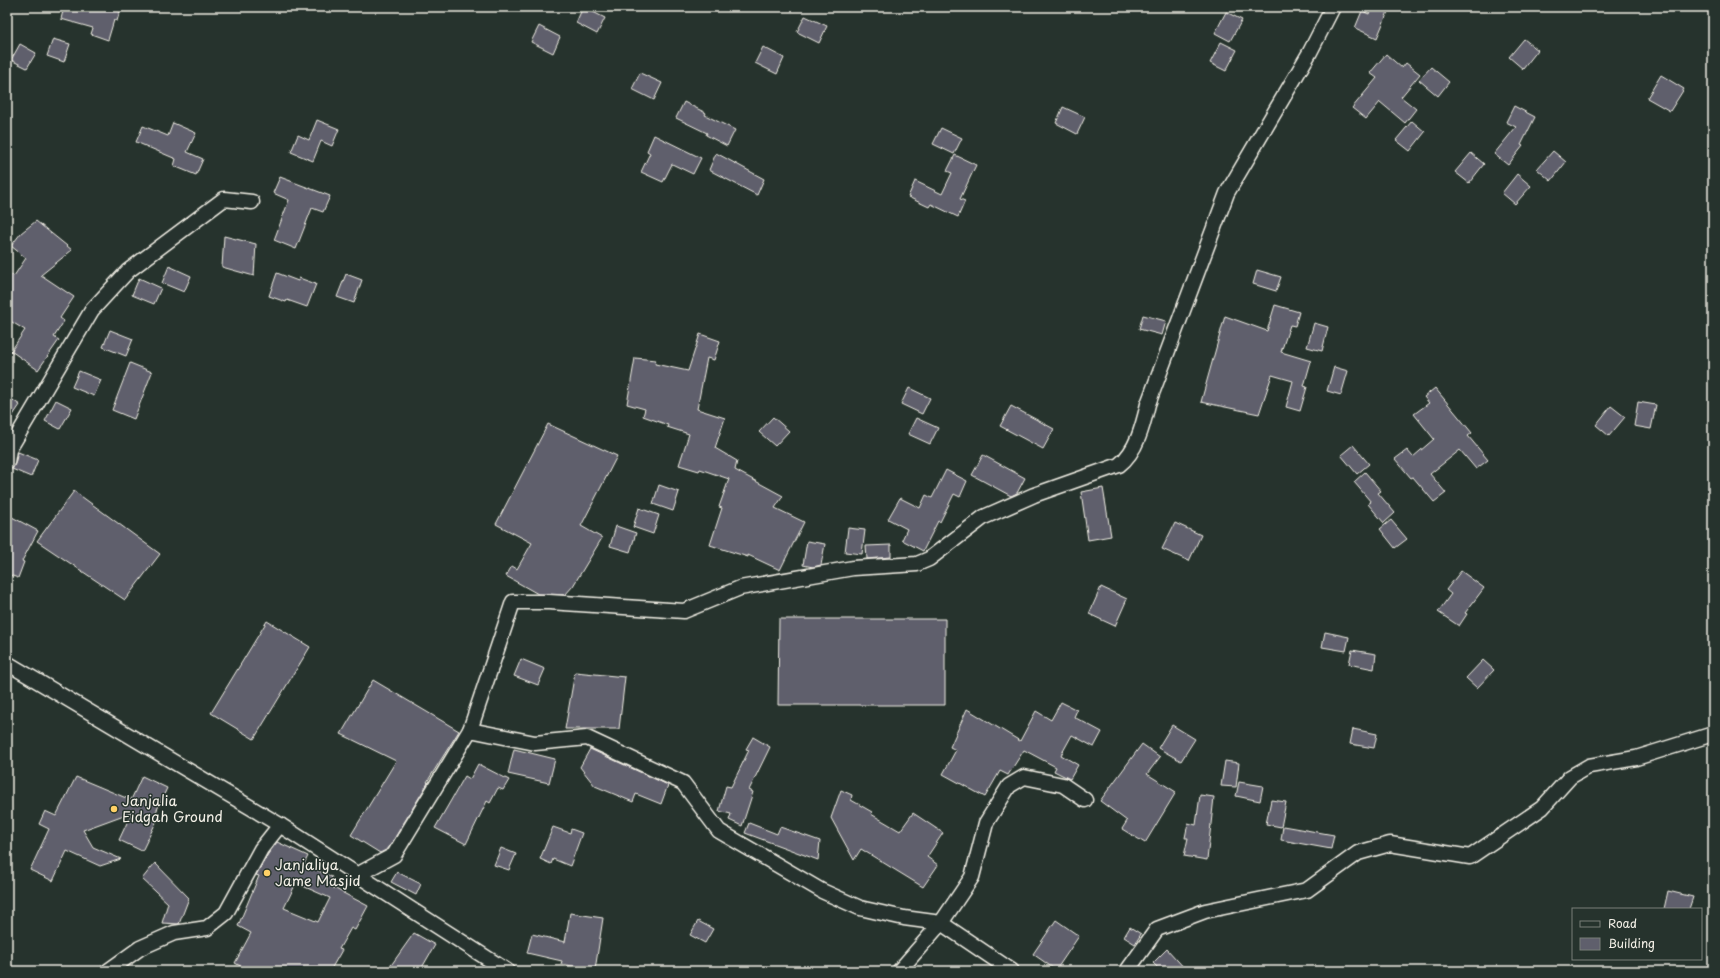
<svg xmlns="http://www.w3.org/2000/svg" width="1720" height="978" font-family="'Playpen Sans',sans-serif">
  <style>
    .building { fill: #5f5f6c; stroke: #f4f1e8; fill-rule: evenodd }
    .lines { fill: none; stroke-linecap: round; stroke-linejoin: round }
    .minor-casing { stroke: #f4f1e8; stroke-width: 17 }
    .minor { stroke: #26332d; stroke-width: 14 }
    .poi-dot { fill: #ffd166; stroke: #26332d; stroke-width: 1.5 }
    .labels { text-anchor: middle; stroke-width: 3; stroke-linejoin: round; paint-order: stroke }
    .poi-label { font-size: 14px; fill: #f4f1e8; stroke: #26332d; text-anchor: start }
  </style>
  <rect width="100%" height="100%" fill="#26332d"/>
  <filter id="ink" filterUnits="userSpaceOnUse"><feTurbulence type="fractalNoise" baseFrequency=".025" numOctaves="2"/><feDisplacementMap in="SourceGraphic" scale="8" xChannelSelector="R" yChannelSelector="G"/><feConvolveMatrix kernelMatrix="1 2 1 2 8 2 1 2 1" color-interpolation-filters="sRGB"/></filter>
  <g filter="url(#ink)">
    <g class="building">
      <polygon points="64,7 121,7 117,21 114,20 108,40 91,34 93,28 61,19"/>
      <polygon points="583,7 605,18 597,34 576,23"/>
      <polygon points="1372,7 1390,7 1377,38 1355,28 1362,11 1369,14"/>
      <polygon points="1226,12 1242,20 1230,41 1215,33"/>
      <polygon points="805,16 827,26 819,43 797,32"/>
      <polygon points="539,26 560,37 553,53 531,42"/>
      <polygon points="53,39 70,44 64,62 47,56"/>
      <polygon points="1524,39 1538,50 1523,69 1509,57"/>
      <polygon points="1221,42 1237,50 1226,71 1210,63"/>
      <polygon points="20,44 36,53 27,68 11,60"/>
      <polygon points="763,47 784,58 777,74 755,63"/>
      <polygon points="1386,54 1402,68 1406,63 1420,74 1401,97 1416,109 1405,123 1380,102 1366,119 1352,108 1377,78 1370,73"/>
      <polygon points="1431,67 1449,82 1438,96 1419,80"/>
      <polygon points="640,73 662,83 654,100 632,89"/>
      <polygon points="1661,75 1684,89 1670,111 1647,98"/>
      <polygon points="684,102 706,113 705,115 735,130 727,146 706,135 707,133 676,118"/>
      <polygon points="1514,106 1535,117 1521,145 1523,146 1508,165 1494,154 1516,127 1506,122"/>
      <polygon points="1063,107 1085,117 1077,134 1056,123"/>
      <polygon points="317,120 339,129 332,146 321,141 313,161 291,152 298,135 309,140"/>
      <polygon points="1412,121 1425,132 1410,151 1396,140"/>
      <polygon points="173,123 196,133 187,152 203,159 196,175 174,166 176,159 136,142 143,126 168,136"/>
      <polygon points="941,128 962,138 954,154 933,144"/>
      <polygon points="654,135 701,158 693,174 672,164 663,182 641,172 650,153 647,151"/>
      <polygon points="1553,151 1566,162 1551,181 1537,169"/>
      <polygon points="716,153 764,179 757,195 709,170"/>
      <polygon points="1471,153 1484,164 1469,183 1455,172"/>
      <polygon points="955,155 976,165 960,199 965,201 958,217 931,204 929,207 908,197 915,181 942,194 952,173 947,171"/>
      <polygon points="1517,174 1531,186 1515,204 1502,193"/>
      <polygon points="280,177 330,196 323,212 312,208 296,249 274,240 289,200 273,193"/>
      <polygon points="36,221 72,250 41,275 74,297 60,318 64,321 54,337 59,340 38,370 11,351 25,330 7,319 7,272 14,276 26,258 11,246 21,233"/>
      <polygon points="224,236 256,244 254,276 222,267"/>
      <polygon points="169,266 191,276 184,292 162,283"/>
      <polygon points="1257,270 1281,277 1276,291 1253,284"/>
      <polygon points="277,273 298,281 299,278 316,284 307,307 287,300 286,302 269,296"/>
      <polygon points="346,274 362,280 354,303 337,297"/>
      <polygon points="139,278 161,288 154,304 132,295"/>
      <polygon points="1275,305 1299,312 1295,326 1290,325 1281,352 1311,361 1304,386 1307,387 1300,411 1286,407 1293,381 1272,375 1259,414 1201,402 1225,316 1267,331"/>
      <polygon points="1143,315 1166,321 1162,335 1139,329"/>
      <polygon points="1314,323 1328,327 1322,351 1307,347"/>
      <polygon points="110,330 133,339 126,356 103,347"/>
      <polygon points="700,334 720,341 714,360 707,358 697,409 725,418 715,448 737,461 735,470 783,496 775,508 804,522 780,570 748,555 748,557 710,545 722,508 719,507 729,479 700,469 699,471 679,465 689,434 667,427 668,425 643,416 645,409 627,404 635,358 656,360 655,364 688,371"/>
      <polygon points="130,363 152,372 134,419 112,410"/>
      <polygon points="1334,367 1348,371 1341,395 1327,391"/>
      <polygon points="79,371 101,380 94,396 72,387"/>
      <polygon points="909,388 930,398 922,414 901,404"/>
      <polygon points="1435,388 1472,433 1468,436 1488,460 1476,469 1460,450 1430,474 1446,493 1434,502 1413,477 1411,478 1395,459 1407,450 1413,457 1434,439 1414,414 1429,403 1424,397"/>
      <polygon points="7,396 20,405 7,424"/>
      <polygon points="56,400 72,408 60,429 45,421"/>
      <polygon points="1638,402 1656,405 1651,429 1634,426"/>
      <polygon points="1011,406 1054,429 1043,449 1000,426"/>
      <polygon points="1611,406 1625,417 1609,436 1596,425"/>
      <polygon points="773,417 789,431 775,446 759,432"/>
      <polygon points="916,418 938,428 930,444 908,434"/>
      <polygon points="548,424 617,456 581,526 602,538 573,586 565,595 538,594 506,576 512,566 517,569 532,543 496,524"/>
      <polygon points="1353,445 1369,464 1357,474 1341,455"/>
      <polygon points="18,452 38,460 31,477 12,469 15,464"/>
      <polygon points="983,455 1025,478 1017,493 1011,496 972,475"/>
      <polygon points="946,470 967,481 960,497 954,494 940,522 938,521 923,551 902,540 907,529 888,519 900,498 920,508 926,495 932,498"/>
      <polygon points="1365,472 1381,491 1378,493 1395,513 1384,523 1368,504 1371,502 1354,482"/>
      <polygon points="659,485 679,492 673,511 653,504"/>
      <polygon points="1103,488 1111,536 1088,540 1081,492"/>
      <polygon points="74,491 160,554 125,600 37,541"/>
      <polygon points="639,508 659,515 653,534 633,527"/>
      <polygon points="12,517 38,531 22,561 24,562 18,578 7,574 7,527"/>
      <polygon points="1391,520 1407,539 1395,548 1380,529"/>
      <polygon points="1175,523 1201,535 1189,561 1162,549"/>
      <polygon points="616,526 636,533 630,552 610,546"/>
      <polygon points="848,528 865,530 862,554 845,552"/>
      <polygon points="807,541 825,544 821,565 813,567 803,565"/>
      <polygon points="891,545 891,557 867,559 866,546"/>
      <polygon points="1461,571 1484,588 1465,613 1467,614 1459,626 1438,612 1451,594 1446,590"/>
      <polygon points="1101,587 1127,599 1115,626 1089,614"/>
      <polygon points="779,619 945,619 945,705 778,705"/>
      <polygon points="267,621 310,647 254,739 211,713"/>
      <polygon points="1325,632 1349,637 1346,651 1322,647"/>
      <polygon points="1352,650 1376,654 1374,669 1349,664"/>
      <polygon points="521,659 545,669 538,685 514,676"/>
      <polygon points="1483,660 1494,670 1477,688 1466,678"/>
      <polygon points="575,672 625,677 619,729 565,729"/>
      <polygon points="373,680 459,731 427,782 428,783 388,849 380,853 351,835 396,761 341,734"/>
      <polygon points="1061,702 1077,710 1074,717 1102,732 1094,747 1072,735 1061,755 1078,765 1070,779 1054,771 1056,767 1024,750 1008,775 1000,771 985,797 943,774 956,750 950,747 967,709 1020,741 1036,711 1051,720"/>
      <polygon points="1172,725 1195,739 1181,761 1158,748"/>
      <polygon points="1353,729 1377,734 1374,748 1350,744"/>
      <polygon points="753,737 770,747 749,790 753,792 742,826 729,820 731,814 719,811 726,786 731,787 749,750 746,749"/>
      <polygon points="1142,744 1160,757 1147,774 1176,792 1145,843 1122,829 1127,821 1100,801"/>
      <polygon points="514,749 555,759 549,783 508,774"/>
      <polygon points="590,749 668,785 661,804 636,794 633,802 595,786 580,767"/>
      <polygon points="1225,761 1239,763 1236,787 1221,786"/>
      <polygon points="478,764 509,780 503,790 498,788 490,803 487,801 466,844 435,828 465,776 470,779"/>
      <polygon points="142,776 167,788 156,812 160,814 142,851 119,840 132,812 83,830 93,847 121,859 100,866 67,851 53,881 30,870 49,829 39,824 45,811 56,816 76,777 131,800"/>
      <polygon points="1239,782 1263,786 1260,801 1236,796"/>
      <polygon points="841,790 852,795 851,800 872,812 871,814 900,831 913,813 943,833 927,857 938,865 923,887 861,849 854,860 831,818"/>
      <polygon points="1200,795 1214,797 1207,860 1184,856 1188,838 1185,838 1188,823 1196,825"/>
      <polygon points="1271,800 1286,802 1281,827 1266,824"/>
      <polygon points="749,823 777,834 780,827 820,841 818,860 745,833"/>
      <polygon points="1283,826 1334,835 1331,849 1281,840"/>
      <polygon points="553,827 570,833 571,829 582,833 570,866 553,859 551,864 540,859"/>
      <path d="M277 842 308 856 304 864 332 877 328 885 368 906 355 930 351 928 339 949 342 950 330 971H249L235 963 251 933 238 926 259 876 256 875 268 854ZM296 883 330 898 318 922 284 908Z"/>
      <polygon points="501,848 516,854 509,870 494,865"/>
      <polygon points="155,863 189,898 179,924 162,923 168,903 142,879"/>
      <polygon points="397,872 421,884 416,895 391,882"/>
      <polygon points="1668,891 1693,897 1689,909 1664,909"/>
      <polygon points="570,913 603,918 595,970 561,964 562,961 527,953 532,934 565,942"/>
      <polygon points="1056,920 1079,936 1056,970 1033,954"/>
      <polygon points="698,921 713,929 705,943 690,935"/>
      <polygon points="1130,927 1141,934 1135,944 1124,937"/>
      <polygon points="414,933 435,945 420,971 387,971"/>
      <polygon points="1167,949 1187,971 1161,971 1153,963"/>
    </g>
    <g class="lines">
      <g class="minor-casing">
        <g id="minor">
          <polyline points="7,462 9,450 92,310 128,271 224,199 252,202"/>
          <polyline points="7,663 280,825 507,971"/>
          <path d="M470 730 513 602H549L684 611 740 588 853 568 917 564 929 559 984 517 1034 495 1119 465C1137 451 1143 425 1148 404L1227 193 1310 52 1333 7"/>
          <polyline points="357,875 394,855 470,730 535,743 587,738 683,783 719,831 822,891 860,908 904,918 941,923 1012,971"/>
          <polyline points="108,971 140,948 174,933 207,928 226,913 261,849 280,825"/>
          <polyline points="899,971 941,923 972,877 986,823 1009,786 1024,777 1063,785 1085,800"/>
          <polyline points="1127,971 1157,929 1205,911 1307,890 1358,853 1390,844 1470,857 1542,808 1570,777 1589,766 1636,758 1713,734"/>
        </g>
      </g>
      <use href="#minor" class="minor"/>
    </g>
  </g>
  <g class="poi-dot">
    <circle cx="114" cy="809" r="4"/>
    <circle cx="267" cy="873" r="4"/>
  </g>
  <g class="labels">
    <g class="poi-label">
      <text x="122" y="806">Janjalia<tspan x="122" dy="16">Eidgah Ground</tspan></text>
      <text x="275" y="870">Janjaliya<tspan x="275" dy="16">Jame Masjid</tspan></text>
    </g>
  </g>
  <rect width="1720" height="978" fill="none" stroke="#26332d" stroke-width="24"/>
  <rect x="12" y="12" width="1696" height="954" fill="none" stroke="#f4f1e8" stroke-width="1.5" filter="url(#ink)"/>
  <rect x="1572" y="908" width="130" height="52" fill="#26332d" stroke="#787f78"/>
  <rect x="1580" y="921" width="20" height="6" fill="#26332d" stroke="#787f78"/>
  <text x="1608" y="928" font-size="12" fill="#f4f1e8">Road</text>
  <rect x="1580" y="938" width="20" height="12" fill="#5f5f6c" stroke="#787f78"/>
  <text x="1608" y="948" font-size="12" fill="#f4f1e8">Building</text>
</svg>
